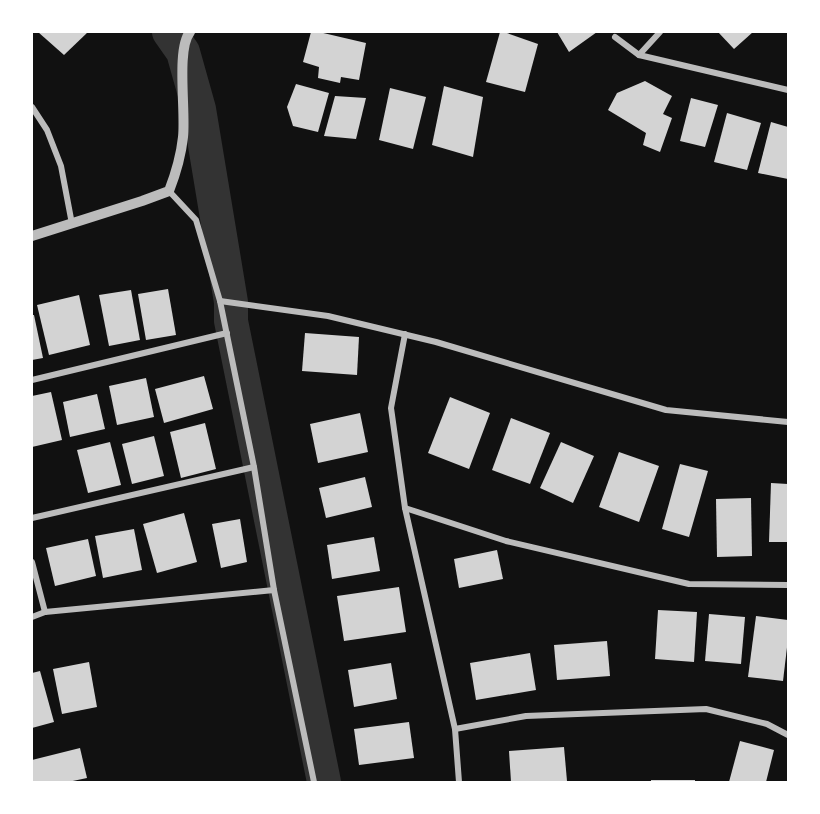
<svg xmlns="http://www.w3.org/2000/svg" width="820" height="814" font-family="Arial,sans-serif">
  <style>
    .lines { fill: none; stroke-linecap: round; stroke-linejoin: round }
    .river { stroke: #333; stroke-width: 34 }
    .building { fill: #d3d3d3 }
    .minor { stroke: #bcbcbc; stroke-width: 6 }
    .tertiary { stroke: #bcbcbc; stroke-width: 10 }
  </style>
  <rect width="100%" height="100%" fill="#111"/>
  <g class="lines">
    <polyline class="river" points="169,32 183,52 199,109 231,302 231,321 324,782"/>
  </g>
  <g class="building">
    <polygon points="38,32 88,32 64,55"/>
    <polygon points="311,32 319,32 366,43 359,80 341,77 340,83 318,78 319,67 303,62"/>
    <polygon points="500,32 504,32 538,44 525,92 486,82"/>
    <polygon points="557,32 597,32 569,52"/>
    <polygon points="718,32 753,32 734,49"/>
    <polygon points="645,81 672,96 663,114 672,118 660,152 643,145 646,133 608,110 617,93"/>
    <polygon points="296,84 329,93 318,132 293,126 287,107"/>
    <polygon points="444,86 483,97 473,157 432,145"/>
    <polygon points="390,88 426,97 413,149 379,140"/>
    <polygon points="335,96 366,98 356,139 324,136"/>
    <polygon points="691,98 718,105 705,147 680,141"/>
    <polygon points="727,113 761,123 747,170 714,162"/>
    <polygon points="771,122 788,127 788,179 758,173"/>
    <polygon points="168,289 176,335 146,340 138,294"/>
    <polygon points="131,290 140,340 109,346 99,295"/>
    <polygon points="79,295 90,345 49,355 37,305"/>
    <polygon points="32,315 34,315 43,358 32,360"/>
    <polygon points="305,333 359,337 357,375 302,371"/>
    <polygon points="204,376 213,409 164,423 155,389"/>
    <polygon points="146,378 154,417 117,425 109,386"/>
    <polygon points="51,392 62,440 32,447 32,396"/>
    <polygon points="97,394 105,429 70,437 63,402"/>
    <polygon points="450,397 490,413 469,469 428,453"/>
    <polygon points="360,413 368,452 318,463 310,424"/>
    <polygon points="511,418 550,433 530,484 492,470"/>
    <polygon points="205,423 216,469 181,478 170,432"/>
    <polygon points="154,436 164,476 132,484 122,444"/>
    <polygon points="110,442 121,485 88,493 77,450"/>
    <polygon points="561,442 594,456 573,503 540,488"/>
    <polygon points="619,452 659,466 639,522 599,507"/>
    <polygon points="680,464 708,471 689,537 662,529"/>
    <polygon points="365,477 372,507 326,518 319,488"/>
    <polygon points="771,483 788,484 788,542 769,542"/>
    <polygon points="751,498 752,556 717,557 716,499"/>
    <polygon points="184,513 197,562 157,573 143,524"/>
    <polygon points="240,519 247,562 221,568 212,524"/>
    <polygon points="134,529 142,570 103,578 95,536"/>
    <polygon points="374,537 380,571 332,579 327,545"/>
    <polygon points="88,539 96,576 55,586 46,548"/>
    <polygon points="497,550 503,579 459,588 454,559"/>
    <polygon points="399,587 406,632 344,641 337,596"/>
    <polygon points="658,610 697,612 694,662 655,659"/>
    <polygon points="709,614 745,617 741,664 705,661"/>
    <polygon points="756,616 788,620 788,639 783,681 748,677"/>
    <polygon points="607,641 610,676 557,680 554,645"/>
    <polygon points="530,653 536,690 476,700 470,663"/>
    <polygon points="89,662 97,707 62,714 53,669"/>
    <polygon points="391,663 397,699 354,707 348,670"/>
    <polygon points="40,671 54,722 32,728 32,673"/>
    <polygon points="409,722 414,758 359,765 354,729"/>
    <polygon points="740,741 774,750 766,782 729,782"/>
    <polygon points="564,747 567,781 511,782 509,751"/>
    <polygon points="80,748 87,778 68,782 32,782 32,760"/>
    <rect x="651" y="780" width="44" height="2"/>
  </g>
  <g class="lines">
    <g class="minor">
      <polyline points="615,37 639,55 788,90"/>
      <polyline points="639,55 660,32"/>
      <polyline points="32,107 47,130 61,166 72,224"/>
      <polyline points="169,191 196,220 220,301 254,467 274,590 314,782"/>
      <polyline points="220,301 328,316 436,342 666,410 788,422"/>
      <polyline points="405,334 391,408 405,508 455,729 459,782"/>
      <polyline points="32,380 227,333"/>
      <polyline points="405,508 506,541 689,584 788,585"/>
      <polyline points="32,518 254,467"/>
      <polyline points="32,562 45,612"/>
      <polyline points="32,617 45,612 274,590"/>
      <polyline points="455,729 526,716 706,709 767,724 788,735"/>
    </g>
    <path class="tertiary" d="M32 236 142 201 169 191C176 173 181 156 183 137 186 112 176 49 190 32"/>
  </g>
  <rect width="820" height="814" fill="none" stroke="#ffffff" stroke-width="66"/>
</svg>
